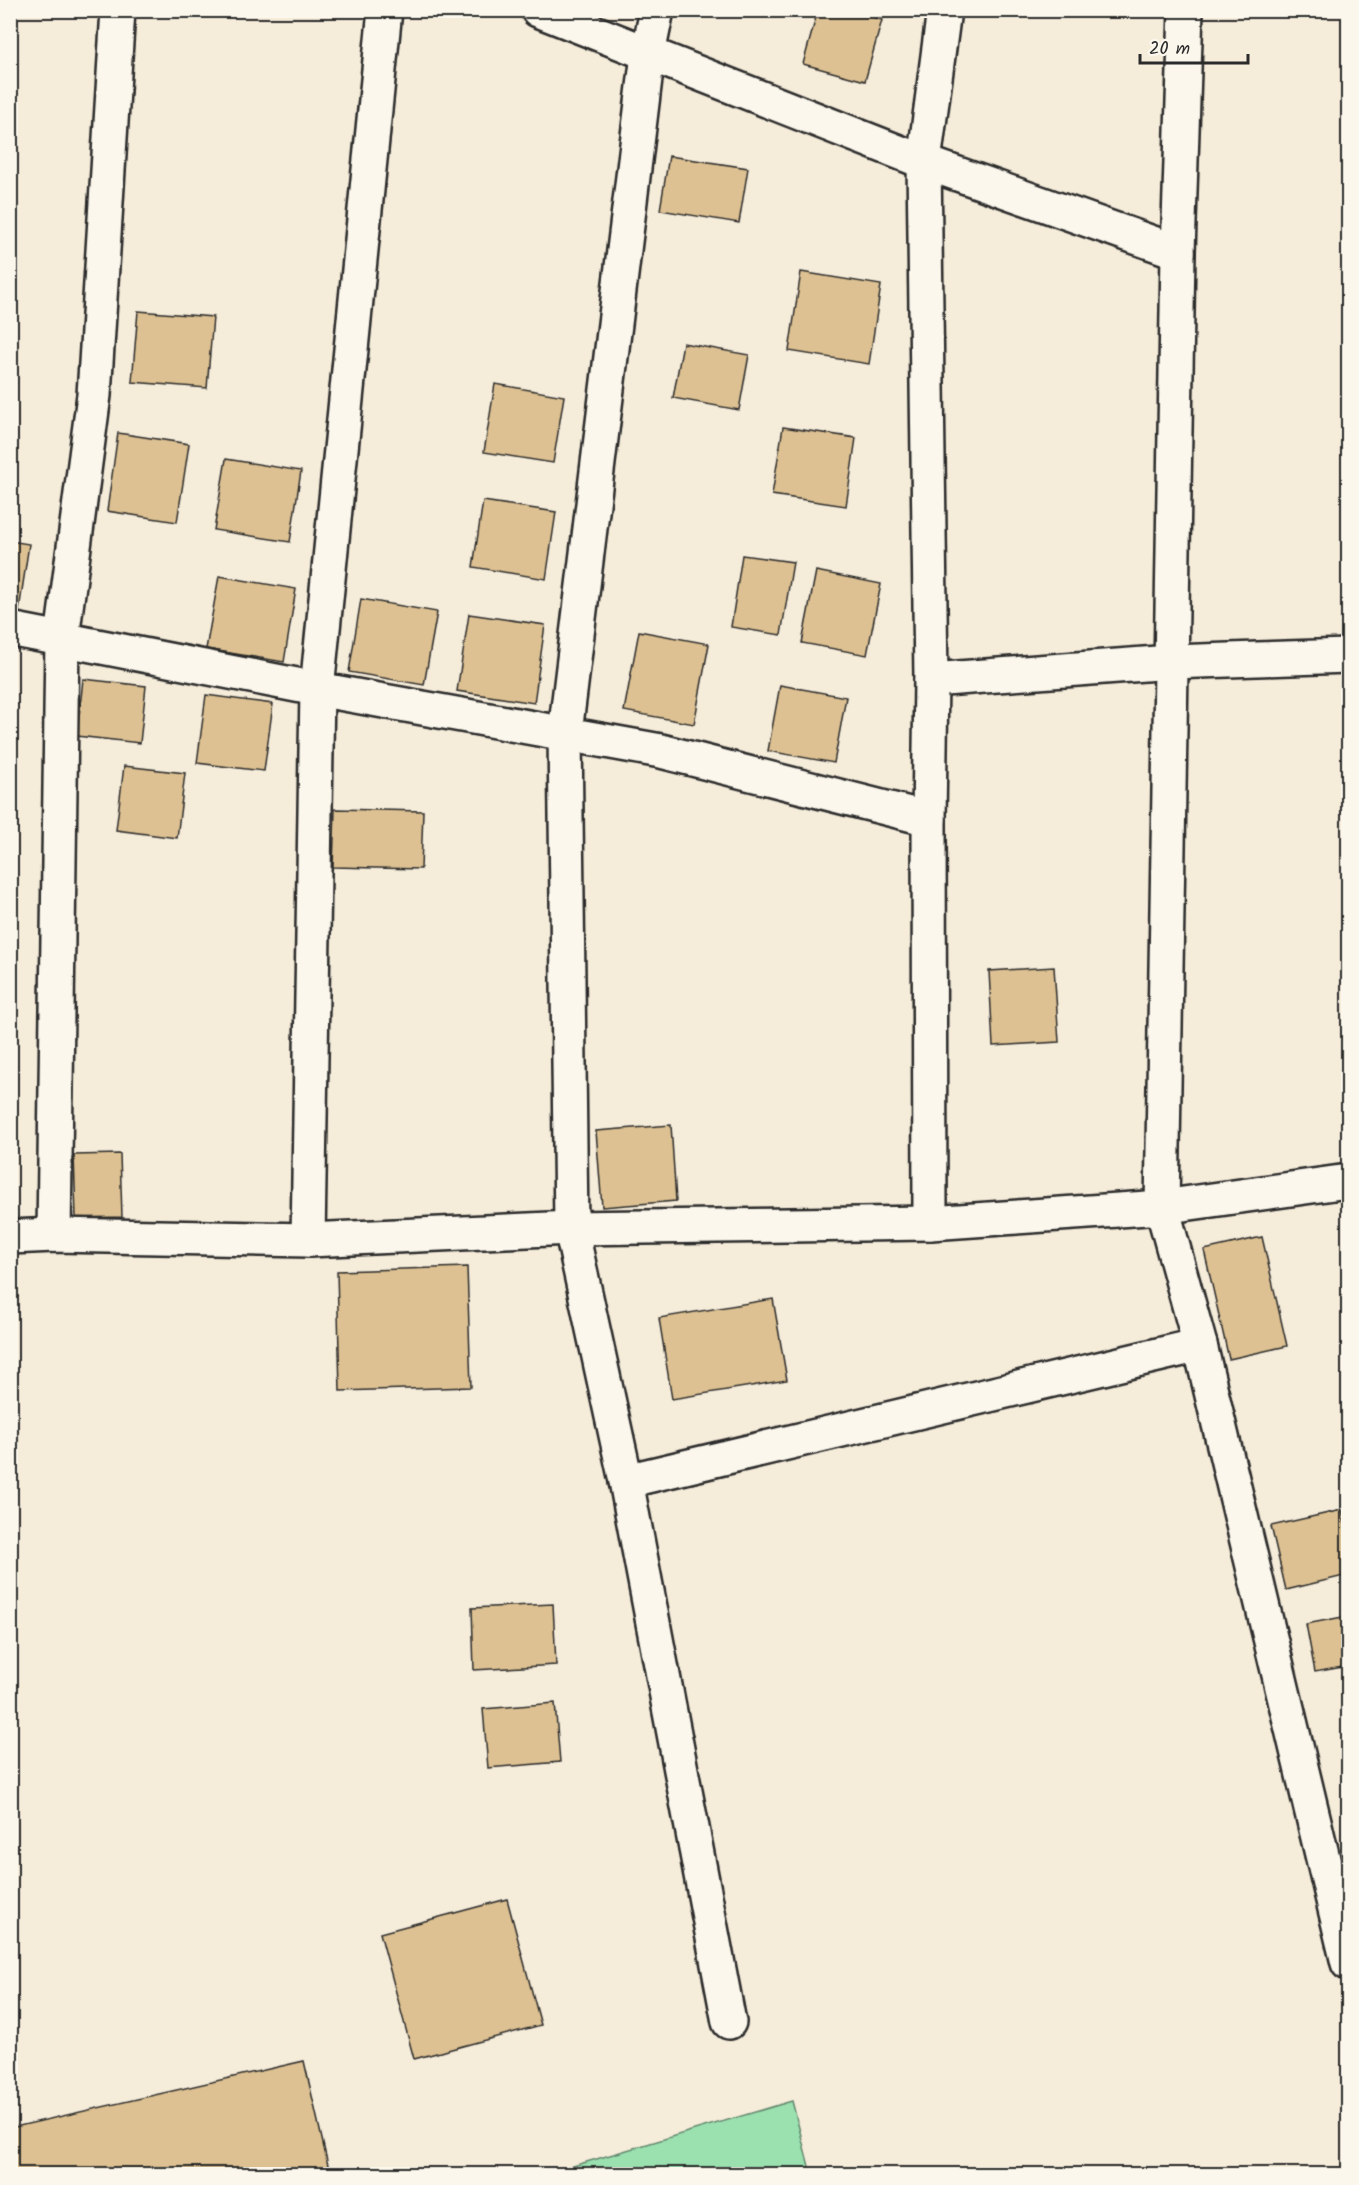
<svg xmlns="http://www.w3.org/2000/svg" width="1359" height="2185" font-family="Kalam,sans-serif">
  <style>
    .green { fill: #9ae1af; stroke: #62866d; stroke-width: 1.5 }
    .building { fill: #ddc192; stroke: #2b2b2b; stroke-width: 1.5 }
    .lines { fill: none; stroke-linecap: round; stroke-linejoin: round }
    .minor-casing { stroke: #2b2b2b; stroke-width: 38 }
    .minor { stroke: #fbf7ec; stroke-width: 33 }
  </style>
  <rect width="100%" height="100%" fill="#f5ecda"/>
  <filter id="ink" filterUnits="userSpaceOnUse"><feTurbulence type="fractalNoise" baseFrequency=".0167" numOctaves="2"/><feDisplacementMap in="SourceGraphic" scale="12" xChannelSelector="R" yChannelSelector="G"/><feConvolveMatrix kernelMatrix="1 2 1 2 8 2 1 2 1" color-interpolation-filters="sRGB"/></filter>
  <g filter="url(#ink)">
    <polygon class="green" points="792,2101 811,2174 546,2174"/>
    <g class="building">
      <polygon points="818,10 848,10 882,20 865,81 803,64"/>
      <polygon points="669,156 748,168 739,223 660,210"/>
      <polygon points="801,272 881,285 869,364 789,351"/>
      <polygon points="138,311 213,317 207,388 132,382"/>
      <polygon points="683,343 749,355 739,410 673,398"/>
      <polygon points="495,384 564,396 553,463 484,452"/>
      <polygon points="783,427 856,438 846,506 772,495"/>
      <polygon points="118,433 189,444 177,522 107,511"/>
      <polygon points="226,459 301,471 290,542 214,530"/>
      <polygon points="483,501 556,512 546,579 473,567"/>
      <polygon points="10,541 29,544 18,617 10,615"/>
      <polygon points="742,555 793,562 781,635 731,627"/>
      <polygon points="816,571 881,584 867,655 802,643"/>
      <polygon points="219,576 296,589 284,662 206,649"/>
      <polygon points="361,599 437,612 424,685 349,672"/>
      <polygon points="469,614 545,625 534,703 457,691"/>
      <polygon points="639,631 709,644 694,724 624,711"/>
      <polygon points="83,679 146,686 140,743 77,736"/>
      <polygon points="780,685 846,697 834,763 768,751"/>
      <polygon points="206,695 273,704 264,771 197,763"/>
      <polygon points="124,766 185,773 177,838 116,830"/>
      <polygon points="335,809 423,811 421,869 333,867"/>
      <polygon points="1054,967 1059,1042 993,1046 989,971"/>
      <polygon points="671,1125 676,1201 602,1207 596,1131"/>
      <polygon points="120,1154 122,1217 76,1218 74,1155"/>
      <polygon points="1262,1237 1287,1346 1229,1359 1204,1250"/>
      <polygon points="467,1267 471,1387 340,1391 337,1271"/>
      <polygon points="773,1299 787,1380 672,1399 659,1318"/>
      <polygon points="1342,1510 1348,1538 1348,1575 1286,1590 1271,1526"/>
      <polygon points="553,1604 556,1665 474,1670 472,1608"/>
      <polygon points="1348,1616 1348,1666 1315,1672 1306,1624"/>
      <polygon points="555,1703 560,1762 488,1768 483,1709"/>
      <polygon points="507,1899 541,2025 414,2059 380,1933"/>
      <polygon points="304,2061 330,2174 11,2174 10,2128"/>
    </g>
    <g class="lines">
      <g class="minor-casing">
        <g id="minor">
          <polyline points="538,10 924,162 1178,252"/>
          <polyline points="657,10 648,54 565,733 571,1228 626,1481 729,2022"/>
          <polyline points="1186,10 1178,252 1162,1207 1200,1345 1348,1963"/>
          <polyline points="10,629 317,689 661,751 929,819"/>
          <polyline points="931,680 1171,662 1348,656"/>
          <polyline points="930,1223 929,819 931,680 924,162 944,10"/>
          <polyline points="54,1235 62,638 94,395 118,10"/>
          <polyline points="10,1237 54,1235 308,1240 571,1228 930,1223 1162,1207 1348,1181"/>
          <polyline points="308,1240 317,689 385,10"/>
          <polyline points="626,1481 1200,1345"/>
        </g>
      </g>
      <use href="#minor" class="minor"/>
    </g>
  </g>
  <rect width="1359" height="2185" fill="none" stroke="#fbf7ec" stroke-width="36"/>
  <rect x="18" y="18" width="1323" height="2149" fill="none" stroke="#2b2b2b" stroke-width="2" filter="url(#ink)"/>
  <path d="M1140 54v9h108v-9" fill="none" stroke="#2b2b2b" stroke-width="3"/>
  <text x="1149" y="54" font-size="18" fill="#2b2b2b" stroke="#fbf7ec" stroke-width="4.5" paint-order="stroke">20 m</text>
</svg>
